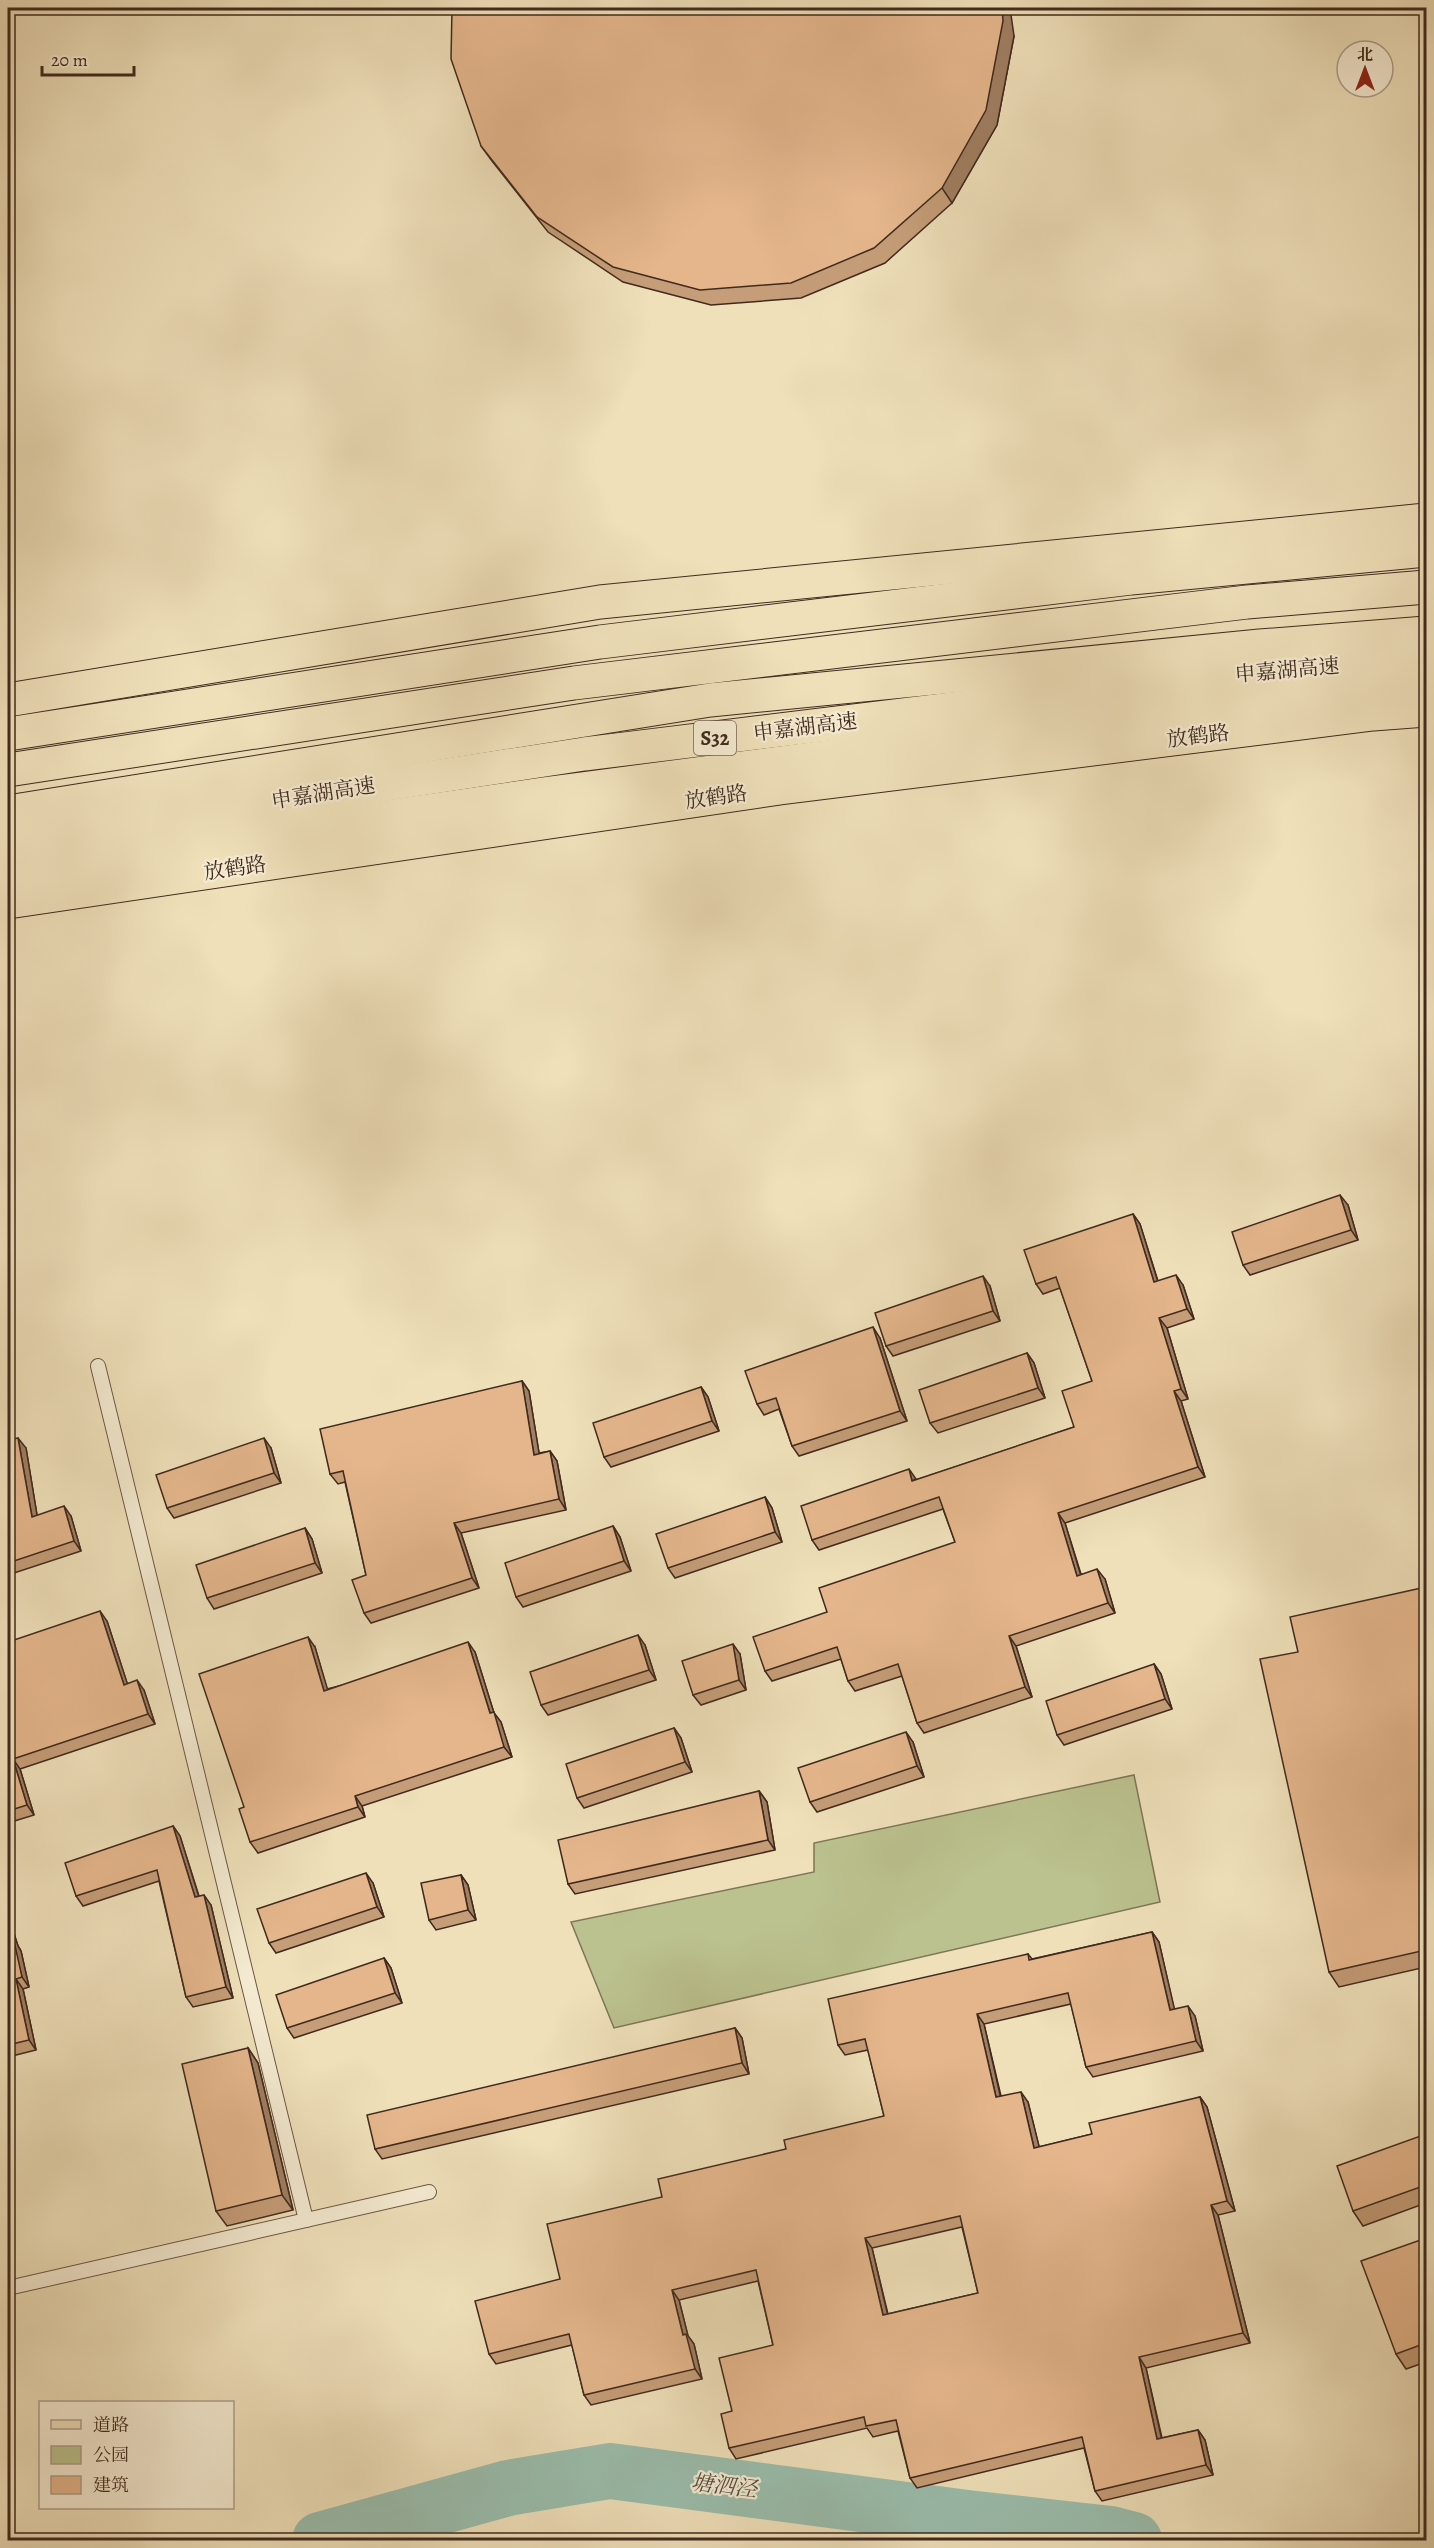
<svg xmlns="http://www.w3.org/2000/svg" width="1434" height="2548" font-family="Alegreya,'Noto Serif SC',serif">
  <style>
    .green { fill: #bbc28f; stroke: #7e7656; stroke-width: 1.5 }
    .lines { fill: none; stroke-linecap: round; stroke-linejoin: round }
    .river { stroke: #9abdac; stroke-width: 56 }
    .lane-casing { stroke: #6c5845; stroke-width: 16 }
    .primary-casing { stroke: #402a1e; stroke-width: 35 }
    .highway-casing { stroke: #402a1e; stroke-width: 35 }
    .lane { stroke: #f5ebd2; stroke-width: 14 }
    .primary { stroke: #efe0ba; stroke-width: 33 }
    .highway { stroke: #efe0ba; stroke-width: 33 }
    .wall { fill: #c59d78; stroke: #402a1e; stroke-width: 1.5; fill-rule: evenodd }
    .shaded-wall { fill: #a07f62; stroke: #402a1e; stroke-width: 1.5 }
    .building { fill: #e5b68c; stroke: #402a1e; stroke-width: 1.5; fill-rule: evenodd }
    .labels { text-anchor: middle; stroke-width: 4.5; stroke-linejoin: round; paint-order: stroke }
    .shield { fill: #f5ebd2; stroke: #766454; stroke-width: 1.5 }
    .shield-label { font-size: 20px; font-weight: bold; fill: #402a1e }
    .street-label { font-size: 21px; fill: #402a1e; stroke: #f5ebd2 }
    .water-label { font-size: 22px; font-style: italic; fill: #564f42; stroke: #f5ebd2 }
  </style>
  <rect width="100%" height="100%" fill="#efe0ba"/>
  <filter id="stains"><feTurbulence type="fractalNoise" baseFrequency=".00333" numOctaves="4"/><feColorMatrix values="0 0 0 0 .2 0 0 0 0 .09 0 0 0 0 .02 0 0 0 .5 -.17"/></filter>
  <radialGradient id="worn" r=".72"><stop offset=".6" stop-color="#630" stop-opacity="0"/><stop offset="1" stop-color="#630" stop-opacity=".3"/></radialGradient>
  <polygon class="green" points="1134,1775 1160,1902 614,2028 571,1922 814,1872 814,1843"/>
  <g class="lines">
    <polyline class="river" points="320,2540 508,2488 610,2471 967,2518 1111,2534 1134,2540"/>
    <g class="lane-casing">
      <g id="lane">
        <polyline points="98,1366 306,2220"/>
        <polyline points="8,2288 429,2192"/>
      </g>
    </g>
    <g class="primary-casing">
      <g id="primary">
        <polyline points="8,700 600,602 1426,520"/>
        <polyline points="8,734 600,642 1131,578 1426,550"/>
        <polyline points="8,812 710,700 1260,646 1426,633"/>
        <polyline points="8,872 543,794 1047,728 1426,684"/>
        <polyline points="8,902 780,788 1373,714 1426,710"/>
      </g>
    </g>
    <g class="highway-casing">
      <g id="highway">
        <polyline points="8,770 574,683 1247,602 1426,587"/>
        <polyline points="8,842 584,754 1254,672 1426,659"/>
      </g>
    </g>
    <use href="#lane" class="lane"/>
    <use href="#primary" class="primary"/>
    <use href="#highway" class="highway"/>
  </g>
  <g class="wall">
    <polygon points="1014,36 997,125 952,203 885,263 801,298 711,305 623,282 548,232 492,161 481,146"/>
    <polygon points="1348,1205 1358,1240 1250,1275 1243,1265"/>
    <polygon points="1133,1214 1140,1224 1158,1281 1183,1285 1194,1319 1167,1328 1188,1399 1181,1401 1205,1477 1065,1523 1081,1574 1105,1579 1115,1613 1016,1646 1032,1697 924,1733 917,1723 902,1676 855,1691 848,1681 841,1659 772,1681 765,1671 827,1612 955,1542 943,1509 819,1550 812,1540 916,1480 1074,1427 1092,1381 1060,1288 1043,1294 1036,1284"/>
    <polygon points="990,1286 1000,1321 893,1356 886,1346"/>
    <polygon points="880,1338 907,1421 799,1456 792,1446 779,1409 764,1415 757,1404"/>
    <polygon points="1027,1353 1034,1363 1045,1398 938,1433 930,1423"/>
    <polygon points="522,1381 529,1391 539,1453 550,1451 557,1461 566,1510 461,1533 479,1588 371,1623 364,1613 366,1575 345,1482 338,1484 330,1474"/>
    <polygon points="701,1387 708,1397 719,1431 611,1467 604,1457"/>
    <polygon points="8,1440 26,1448 37,1515 71,1516 81,1551 8,1575"/>
    <polygon points="271,1448 281,1483 174,1518 167,1508"/>
    <polygon points="765,1497 772,1508 782,1542 675,1578 668,1568"/>
    <polygon points="613,1526 620,1537 631,1571 523,1607 516,1597"/>
    <polygon points="305,1528 312,1539 322,1573 214,1609 207,1598"/>
    <polygon points="1426,1587 1426,1967 1339,1987 1329,1972 1298,1652"/>
    <polygon points="107,1621 127,1683 144,1690 155,1724 20,1769 34,1815 8,1823 8,1642"/>
    <polygon points="645,1645 656,1680 548,1715 541,1705"/>
    <polygon points="315,1647 327,1689 475,1652 494,1713 501,1722 512,1757 362,1806 365,1817 258,1853 250,1842 244,1807"/>
    <polygon points="740,1654 746,1690 701,1705 693,1695"/>
    <polygon points="1154,1664 1161,1674 1172,1709 1064,1745 1057,1735"/>
    <polygon points="674,1728 681,1738 692,1772 584,1808 577,1798"/>
    <polygon points="913,1742 924,1777 817,1812 810,1802"/>
    <polygon points="759,1791 767,1802 775,1850 575,1894 568,1884"/>
    <polygon points="173,1826 180,1836 199,1896 211,1905 233,1998 193,2007 186,1997 159,1881 83,1906 76,1896"/>
    <polygon points="461,1875 468,1885 476,1920 436,1930 429,1920"/>
    <polygon points="373,1883 384,1917 276,1953 269,1943"/>
    <polygon points="8,1915 18,1946 21,1951 29,1987 23,1989 36,2050 8,2057"/>
    <path d="M1152 1932 1159 1942 1174 2009 1195 2016 1203 2051 1093 2077 1086 2067 1071 2004 984 2024 1001 2096 1028 2102 1039 2147 1092 2134 1200 2097 1207 2107 1235 2211 1218 2215 1250 2343 1146 2368 1162 2438 1198 2430 1205 2440 1213 2475 1102 2501 1095 2491 1084 2448 917 2488 910 2478 898 2431 873 2437 867 2428 736 2459 729 2448 732 2411 773 2345 758 2281 679 2300 688 2336 694 2344 702 2379 591 2405 584 2395 572 2345 496 2364 489 2354 560 2279 662 2197 786 2149 884 2116 868 2050 845 2055 838 2045 1028 1954 1032 1959ZM962 2227 978 2293 888 2314 872 2248Z"/>
    <polygon points="384,1958 391,1968 402,2003 294,2038 287,2028"/>
    <polygon points="735,2028 742,2038 749,2074 382,2159 375,2149"/>
    <polygon points="248,2048 258,2063 293,2210 227,2226 216,2211"/>
    <polygon points="1426,2134 1426,2203 1363,2226 1353,2211"/>
    <polygon points="1426,2238 1426,2362 1406,2369 1396,2354"/>
  </g>
  <g class="shaded-wall">
    <polygon points="1002,8 1010,8 1014,36 997,125 952,203 942,188"/>
    <polygon points="1340,1195 1348,1205 1358,1240 1351,1230"/>
    <polygon points="1133,1214 1140,1224 1161,1292 1154,1282"/>
    <polygon points="1176,1275 1183,1285 1194,1319 1187,1309"/>
    <polygon points="983,1276 990,1286 1000,1321 993,1311"/>
    <polygon points="1159,1318 1167,1328 1188,1399 1181,1389"/>
    <polygon points="873,1327 880,1338 907,1421 900,1411"/>
    <polygon points="1027,1353 1034,1363 1045,1398 1038,1388"/>
    <polygon points="522,1381 529,1391 541,1465 534,1455"/>
    <polygon points="701,1387 708,1397 719,1431 712,1421"/>
    <polygon points="1174,1391 1181,1401 1205,1477 1198,1467"/>
    <polygon points="18,1438 26,1448 39,1527 32,1517"/>
    <polygon points="264,1438 271,1448 281,1483 274,1473"/>
    <polygon points="550,1451 557,1461 566,1510 559,1499"/>
    <polygon points="909,1469 916,1479 912,1481"/>
    <polygon points="765,1497 772,1508 782,1542 775,1532"/>
    <polygon points="64,1506 71,1516 81,1551 74,1541"/>
    <polygon points="1058,1513 1065,1523 1084,1586 1077,1576"/>
    <polygon points="454,1523 461,1533 479,1588 472,1578"/>
    <polygon points="613,1526 620,1537 631,1571 624,1561"/>
    <polygon points="305,1528 312,1539 322,1573 315,1563"/>
    <polygon points="1097,1569 1105,1579 1115,1613 1108,1603"/>
    <polygon points="100,1611 107,1621 131,1695 124,1685"/>
    <polygon points="638,1635 645,1645 656,1680 649,1670"/>
    <polygon points="1009,1636 1016,1646 1032,1697 1025,1687"/>
    <polygon points="308,1637 315,1647 331,1701 324,1691"/>
    <polygon points="468,1642 475,1652 494,1713 501,1722 512,1757 504,1747 490,1713"/>
    <polygon points="733,1644 740,1654 746,1690 739,1680"/>
    <polygon points="1154,1664 1161,1674 1172,1709 1165,1699"/>
    <polygon points="137,1680 144,1690 155,1724 148,1714"/>
    <polygon points="674,1728 681,1738 692,1772 685,1762"/>
    <polygon points="906,1732 913,1742 924,1777 917,1766"/>
    <polygon points="13,1759 20,1769 34,1815 27,1805"/>
    <polygon points="759,1791 767,1802 775,1850 768,1840"/>
    <polygon points="355,1796 362,1806 365,1817 358,1807"/>
    <polygon points="173,1826 180,1836 202,1907 195,1897"/>
    <polygon points="366,1873 373,1883 384,1917 377,1907"/>
    <polygon points="461,1875 468,1885 476,1920 468,1910"/>
    <polygon points="204,1895 211,1905 233,1998 226,1987"/>
    <polygon points="8,1915 18,1946 21,1951 29,1987 22,1977 8,1927"/>
    <polygon points="1152,1932 1159,1942 1177,2020 1170,2010"/>
    <polygon points="384,1958 391,1968 402,2003 395,1993"/>
    <polygon points="16,1979 23,1989 36,2050 29,2040"/>
    <polygon points="1188,2006 1195,2016 1203,2051 1196,2041"/>
    <polygon points="977,2014 984,2024 1003,2108 996,2097"/>
    <polygon points="735,2028 742,2038 749,2074 742,2063"/>
    <polygon points="248,2048 258,2063 293,2210 282,2195"/>
    <polygon points="1021,2092 1028,2102 1042,2158 1034,2148"/>
    <polygon points="1200,2097 1207,2107 1235,2211 1227,2201"/>
    <polygon points="1211,2205 1218,2215 1250,2343 1243,2333"/>
    <polygon points="865,2238 872,2248 890,2325 883,2315"/>
    <polygon points="672,2290 679,2300 688,2336 694,2344 702,2379 695,2369 683,2335"/>
    <polygon points="1139,2357 1146,2368 1164,2450 1157,2439"/>
    <polygon points="1198,2430 1205,2440 1213,2475 1206,2465"/>
  </g>
  <g class="building">
    <polygon points="452,8 1002,8 1003,21 986,110 942,188 874,248 791,283 700,290 613,267 537,217 481,146 451,59"/>
    <polygon points="1340,1195 1351,1230 1243,1265 1232,1232"/>
    <polygon points="1133,1214 1154,1282 1176,1275 1187,1309 1159,1318 1181,1389 1174,1391 1198,1467 1058,1513 1077,1576 1097,1569 1108,1603 1009,1636 1025,1687 917,1723 898,1664 848,1681 837,1647 765,1671 753,1637 827,1612 819,1588 955,1542 939,1497 812,1540 801,1506 909,1469 912,1481 1074,1427 1062,1391 1092,1381 1056,1277 1036,1284 1024,1250"/>
    <polygon points="983,1276 993,1311 886,1346 875,1313"/>
    <polygon points="873,1327 900,1411 792,1446 776,1398 757,1404 745,1371"/>
    <polygon points="1027,1353 1038,1388 930,1423 919,1390"/>
    <polygon points="522,1381 534,1455 550,1451 559,1499 454,1523 472,1578 364,1613 352,1580 366,1575 343,1471 330,1474 320,1429"/>
    <polygon points="701,1387 712,1421 604,1457 593,1423"/>
    <polygon points="18,1438 32,1517 64,1506 74,1541 8,1563 8,1440"/>
    <polygon points="264,1438 274,1473 167,1508 156,1475"/>
    <polygon points="765,1497 775,1532 668,1568 656,1534"/>
    <polygon points="613,1526 624,1561 516,1597 505,1563"/>
    <polygon points="305,1528 315,1563 207,1598 196,1565"/>
    <polygon points="1426,1587 1426,1950 1329,1972 1260,1659 1298,1652 1290,1617"/>
    <polygon points="100,1611 124,1685 137,1680 148,1714 13,1759 27,1805 8,1811 8,1642"/>
    <polygon points="638,1635 649,1670 541,1705 530,1672"/>
    <polygon points="308,1637 324,1691 468,1642 490,1713 494,1712 504,1747 355,1796 358,1807 250,1842 239,1809 244,1807 199,1674"/>
    <polygon points="733,1644 739,1680 693,1695 682,1661"/>
    <polygon points="1154,1664 1165,1699 1057,1735 1046,1701"/>
    <polygon points="674,1728 685,1762 577,1798 566,1764"/>
    <polygon points="906,1732 917,1766 810,1802 798,1768"/>
    <polygon points="759,1791 768,1840 568,1884 558,1840"/>
    <polygon points="173,1826 195,1897 204,1895 226,1987 186,1997 157,1870 76,1896 65,1863"/>
    <polygon points="366,1873 377,1907 269,1943 257,1909"/>
    <polygon points="461,1875 468,1910 429,1920 421,1883"/>
    <polygon points="8,1927 12,1941 14,1941 22,1977 16,1979 29,2040 8,2045"/>
    <path d="M1152 1932 1170 2010 1188 2006 1196 2041 1086 2067 1068 1993 977 2014 996 2097 1021 2092 1034 2148 1092 2134 1089 2123 1200 2097 1227 2201 1211 2205 1243 2333 1139 2357 1157 2439 1198 2430 1206 2465 1095 2491 1082 2437 910 2478 896 2420 866 2426 864 2417 729 2448 721 2414 732 2411 719 2358 773 2345 756 2270 672 2290 683 2335 686 2334 695 2369 584 2395 569 2334 489 2354 475 2301 560 2279 547 2224 662 2197 658 2179 786 2149 784 2140 884 2116 865 2039 838 2045 828 1999 1028 1954 1029 1960ZM960 2216 978 2293 883 2315 865 2238Z"/>
    <polygon points="384,1958 395,1993 287,2028 276,1995"/>
    <polygon points="735,2028 742,2063 375,2149 367,2115"/>
    <polygon points="248,2048 282,2195 216,2211 182,2064"/>
    <polygon points="1426,2134 1426,2185 1353,2211 1337,2166"/>
    <polygon points="1426,2238 1426,2343 1396,2354 1361,2261"/>
  </g>
  <g class="labels">
    <rect class="shield" x="694" y="721" width="42" height="34" rx="4.5"/>
    <g class="shield-label">
      <text x="715" y="745">S32</text>
    </g>
    <g class="street-label">
      <text transform="translate(1287 670) rotate(-5)" y="7">申嘉湖高速</text>
      <text transform="translate(805 727) rotate(-7)" y="7">申嘉湖高速</text>
      <text transform="translate(1198 736) rotate(-7)" y="7">放鹤路</text>
      <text transform="translate(323 793) rotate(-9)" y="7">申嘉湖高速</text>
      <text transform="translate(716 797) rotate(-8)" y="7">放鹤路</text>
      <text transform="translate(235 868) rotate(-8)" y="7">放鹤路</text>
    </g>
    <g class="water-label">
      <text transform="translate(724 2485) rotate(7)" y="8">塘泗泾</text>
    </g>
  </g>
  <rect width="1434" height="2548" fill="none" stroke="#efe0ba" stroke-width="30"/>
  <rect x="9" y="9" width="1416" height="2530" fill="none" stroke="#402a1e" stroke-width="3"/>
  <rect x="15" y="15" width="1404" height="2518" fill="none" stroke="#402a1e" stroke-width="1.5"/>
  <rect x="39" y="2401" width="195" height="108" fill="#f5ebd2" stroke="#ad9e8a" stroke-width="1.5"/>
  <rect x="51" y="2420" width="30" height="9" fill="#efe0ba" stroke="#ad9e8a" stroke-width="1.5"/>
  <text x="93" y="2431" font-size="18" fill="#402a1e">道路</text>
  <rect x="51" y="2446" width="30" height="18" fill="#bbc28f" stroke="#ad9e8a" stroke-width="1.5"/>
  <text x="93" y="2461" font-size="18" fill="#402a1e">公园</text>
  <rect x="51" y="2476" width="30" height="18" fill="#e5b68c" stroke="#ad9e8a" stroke-width="1.5"/>
  <text x="93" y="2491" font-size="18" fill="#402a1e">建筑</text>
  <g transform="translate(1365 69)"><circle r="28" fill="#f5ebd2" stroke="#ad9e8a" stroke-width="1.5"/>
  <path d="M0-4.5L10 22L0 15L-10 22Z" fill="#8f2418"/>
  <text y="-9" font-size="16" font-weight="bold" text-anchor="middle" fill="#402a1e">北</text>
  </g>
  <path d="M42 66v9h92v-9" fill="none" stroke="#402a1e" stroke-width="3"/>
  <text x="51" y="66" font-size="18" fill="#402a1e" stroke="#f5ebd2" stroke-width="4.5" paint-order="stroke">20 m</text>
  <rect width="100%" height="100%" filter="url(#stains)"/>
  <rect width="100%" height="100%" fill="url(#worn)"/>
</svg>
